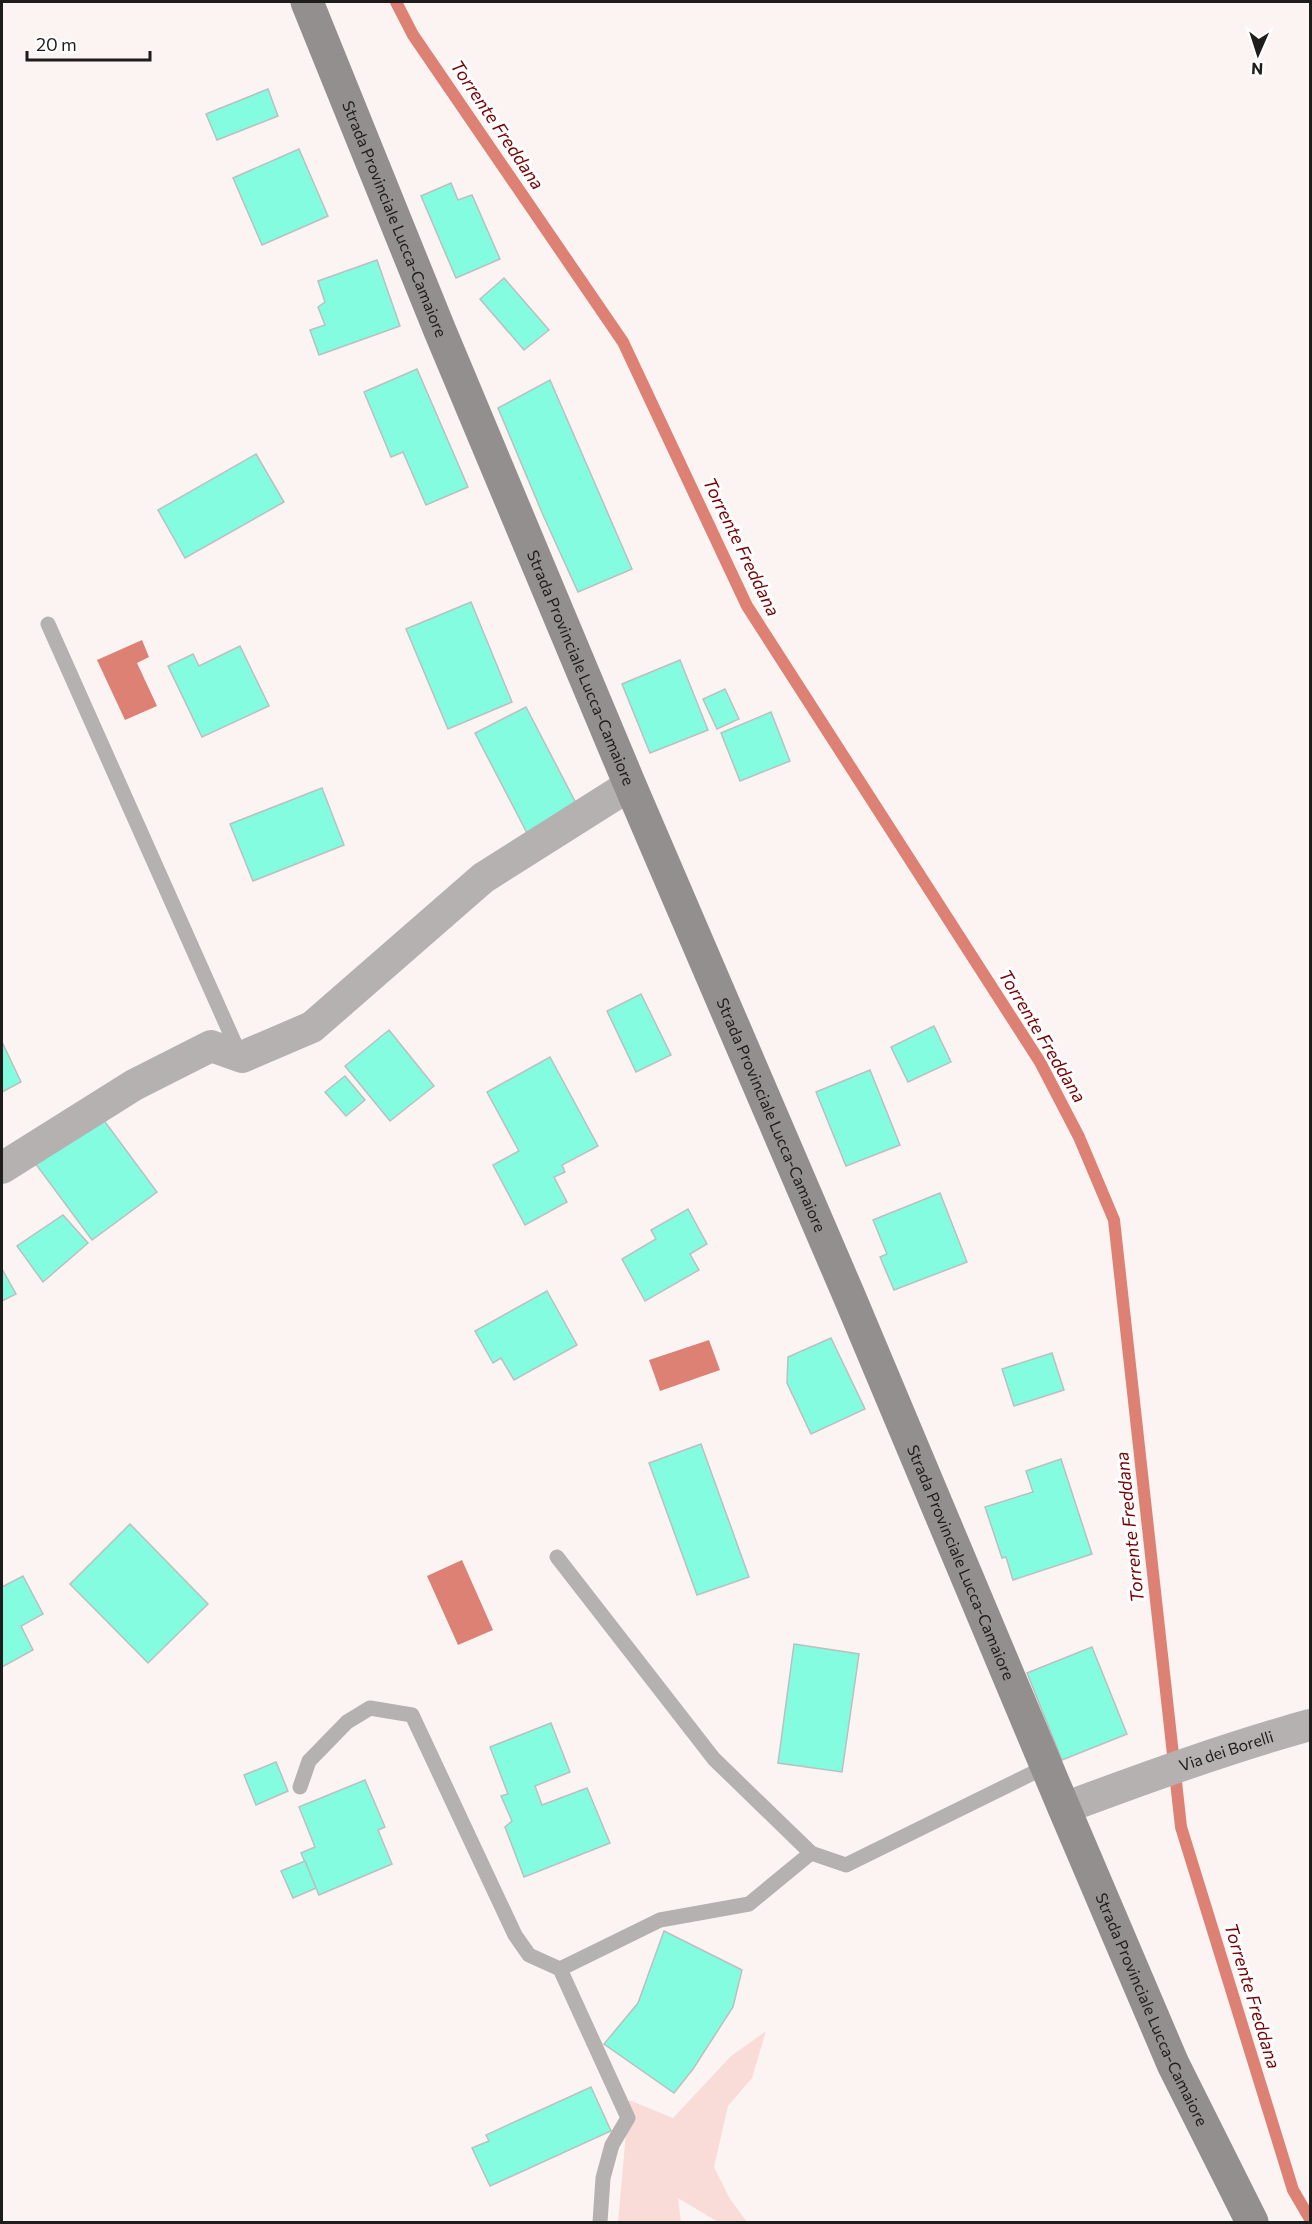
<svg xmlns="http://www.w3.org/2000/svg" width="1312" height="2224" font-family="Commissioner,sans-serif">
  <style>
    .green { fill: #f9dcd7 }
    .water { fill: #dd8175 }
    .lines { fill: none; stroke-linecap: round; stroke-linejoin: round }
    .stream { stroke: #dd8175; stroke-width: 12 }
    .building { fill: #84fce0; stroke: #b9c1bf; stroke-width: 1.5 }
    .lane { stroke: #b4b1b0; stroke-width: 15 }
    .street { stroke: #b4b1b0; stroke-width: 32 }
    .secondary { stroke: #948f8f; stroke-width: 33 }
    .labels { text-anchor: middle; stroke-width: 6; stroke-linejoin: round; paint-order: stroke }
    .street-label { font-size: 16px; fill: #1f1c1c; stroke: #fff }
    .water-label { font-size: 18px; font-style: italic; fill: #770003; stroke: #fff }
  </style>
  <rect width="100%" height="100%" fill="#fcf4f3"/>
  <polygon class="green" points="766,2031 752,2078 728,2106 714,2167 730,2199 747,2222 718,2222 678,2198 681,2222 618,2222 629,2100 673,2118 731,2056"/>
  <g class="water">
    <polygon points="142,640 149,657 137,663 157,706 125,720 97,660"/>
    <polygon points="709,1340 720,1370 660,1391 649,1360"/>
    <polygon points="462,1560 493,1630 458,1645 427,1576"/>
  </g>
  <g class="lines">
    <polyline class="stream" points="396,2 413,35 623,342 747,606 1040,1062 1079,1137 1114,1220 1181,1827 1293,2190 1310,2219"/>
  </g>
  <g class="building">
    <polygon points="268,89 278,116 217,140 206,114"/>
    <polygon points="299,149 328,216 262,245 233,178"/>
    <polygon points="451,183 458,200 472,195 500,259 456,278 421,196"/>
    <polygon points="377,260 400,326 319,355 310,330 325,325 318,307 325,302 318,281"/>
    <polygon points="504,278 549,330 524,350 480,299"/>
    <polygon points="417,369 468,487 426,505 403,452 391,457 364,392"/>
    <polygon points="550,380 632,569 578,592 543,515 498,408"/>
    <polygon points="256,454 284,502 185,558 158,510"/>
    <polygon points="471,602 512,702 448,729 406,629"/>
    <polygon points="240,646 269,706 202,737 168,666 193,654 199,666"/>
    <polygon points="680,660 708,730 650,753 622,684"/>
    <polygon points="725,689 739,719 717,729 703,699"/>
    <polygon points="526,707 578,807 527,833 475,733"/>
    <polygon points="771,712 790,761 740,781 721,733"/>
    <polygon points="322,788 344,845 253,881 230,824"/>
    <polygon points="641,994 671,1055 636,1072 607,1011"/>
    <polygon points="934,1026 951,1062 908,1082 891,1047"/>
    <polygon points="389,1030 434,1086 390,1121 345,1066"/>
    <polygon points="2,1042 21,1082 2,1092"/>
    <polygon points="550,1057 598,1146 562,1165 565,1172 554,1177 567,1202 525,1225 493,1165 519,1151 487,1092"/>
    <polygon points="870,1070 900,1145 846,1166 816,1092"/>
    <polygon points="345,1076 365,1100 346,1116 325,1092"/>
    <polygon points="97,1111 157,1192 92,1240 32,1159"/>
    <polygon points="940,1193 967,1262 894,1290 880,1257 887,1254 873,1220"/>
    <polygon points="688,1209 707,1244 690,1254 699,1270 645,1301 622,1259 656,1239 651,1230"/>
    <polygon points="63,1215 88,1243 43,1282 17,1246"/>
    <polygon points="2,1269 16,1294 2,1301"/>
    <polygon points="547,1291 577,1345 514,1380 501,1358 493,1363 475,1331"/>
    <polygon points="831,1338 865,1409 811,1434 787,1383 788,1357"/>
    <polygon points="1052,1353 1064,1390 1014,1406 1002,1369"/>
    <polygon points="701,1444 749,1577 697,1595 649,1463"/>
    <polygon points="1061,1459 1092,1554 1013,1580 1006,1557 1002,1558 985,1507 1033,1492 1026,1471"/>
    <polygon points="130,1524 208,1604 148,1663 70,1584"/>
    <polygon points="23,1576 43,1614 21,1626 33,1650 2,1667 2,1587"/>
    <polygon points="794,1644 859,1654 842,1772 778,1763"/>
    <polygon points="1092,1647 1127,1734 1062,1760 1027,1673"/>
    <polygon points="551,1723 570,1772 535,1786 542,1805 587,1788 610,1843 524,1877 505,1827 512,1821 501,1796 508,1794 490,1747"/>
    <polygon points="276,1762 288,1791 256,1805 244,1775"/>
    <polygon points="365,1780 385,1827 378,1830 392,1864 319,1895 301,1853 315,1847 299,1807"/>
    <polygon points="305,1861 316,1888 293,1898 281,1871"/>
    <polygon points="664,1931 742,1970 733,2007 693,2069 674,2093 604,2044 638,2003"/>
    <polygon points="591,2087 611,2131 490,2186 472,2148 489,2141 486,2135"/>
  </g>
  <g class="lines">
    <g class="lane">
      <polyline points="48,624 240,1055"/>
      <polyline points="557,1557 714,1759 811,1853 846,1865 1047,1766"/>
      <polyline points="300,1787 309,1761 347,1722 370,1708 412,1715 515,1935 529,1955 560,1969 660,1920 749,1904 811,1853"/>
      <polyline points="560,1969 628,2118 612,2145 603,2178 600,2222"/>
    </g>
    <g class="street">
      <polyline points="2,1168 134,1085 211,1046 242,1057 312,1027 483,878 630,785"/>
      <path id="s1" d="M1064 1808C1145 1778 1227 1748 1310 1725"/>
    </g>
    <path class="secondary" id="s2" d="M307 2 440 331 630 785 850 1298 1064 1808 1173 2064 1252 2222"/>
  </g>
  <g class="labels">
    <g class="street-label">
      <text dy="6" stroke="none"><textPath href="#s2" startOffset="234">Strada Provinciale Lucca-Camaiore</textPath></text>
      <text dy="6" stroke="none"><textPath href="#s2" startOffset="720">Strada Provinciale Lucca-Camaiore</textPath></text>
      <text dy="6" stroke="none"><textPath href="#s2" startOffset="1206">Strada Provinciale Lucca-Camaiore</textPath></text>
      <text dy="6" stroke="none"><textPath href="#s2" startOffset="1692">Strada Provinciale Lucca-Camaiore</textPath></text>
      <text dy="6" stroke="none"><textPath href="#s1" startOffset="172">Via dei Borelli</textPath></text>
      <text dy="6" stroke="none"><textPath href="#s2" startOffset="2178">Strada Provinciale Lucca-Camaiore</textPath></text>
    </g>
    <g class="water-label">
      <text transform="translate(497 125) rotate(56)" y="6">Torrente Freddana</text>
      <text transform="translate(741 547) rotate(64)" y="6">Torrente Freddana</text>
      <text transform="translate(1042 1036) rotate(59)" y="6">Torrente Freddana</text>
      <text transform="translate(1130 1527) rotate(-96)" y="6">Torrente Freddana</text>
      <text transform="translate(1252 1996) rotate(73)" y="6">Torrente Freddana</text>
    </g>
  </g>
  <rect width="1312" height="2224" fill="none" stroke="#1f1c1c" stroke-width="6"/>
  <g transform="translate(1258 54) rotate(183)" stroke="#ffffff" stroke-width="4.5" paint-order="stroke">
  <path d="M0-4.5L10 22L0 15L-10 22Z" fill="#1f1c1c"/>
  <text y="-9" font-size="16" font-weight="bold" text-anchor="middle" fill="#1f1c1c">N</text>
  </g>
  <path d="M27 51v9h123v-9" fill="none" stroke="#1f1c1c" stroke-width="3"/>
  <text x="36" y="51" font-size="18" fill="#1f1c1c" stroke="#ffffff" stroke-width="4.5" paint-order="stroke">20 m</text>
</svg>
